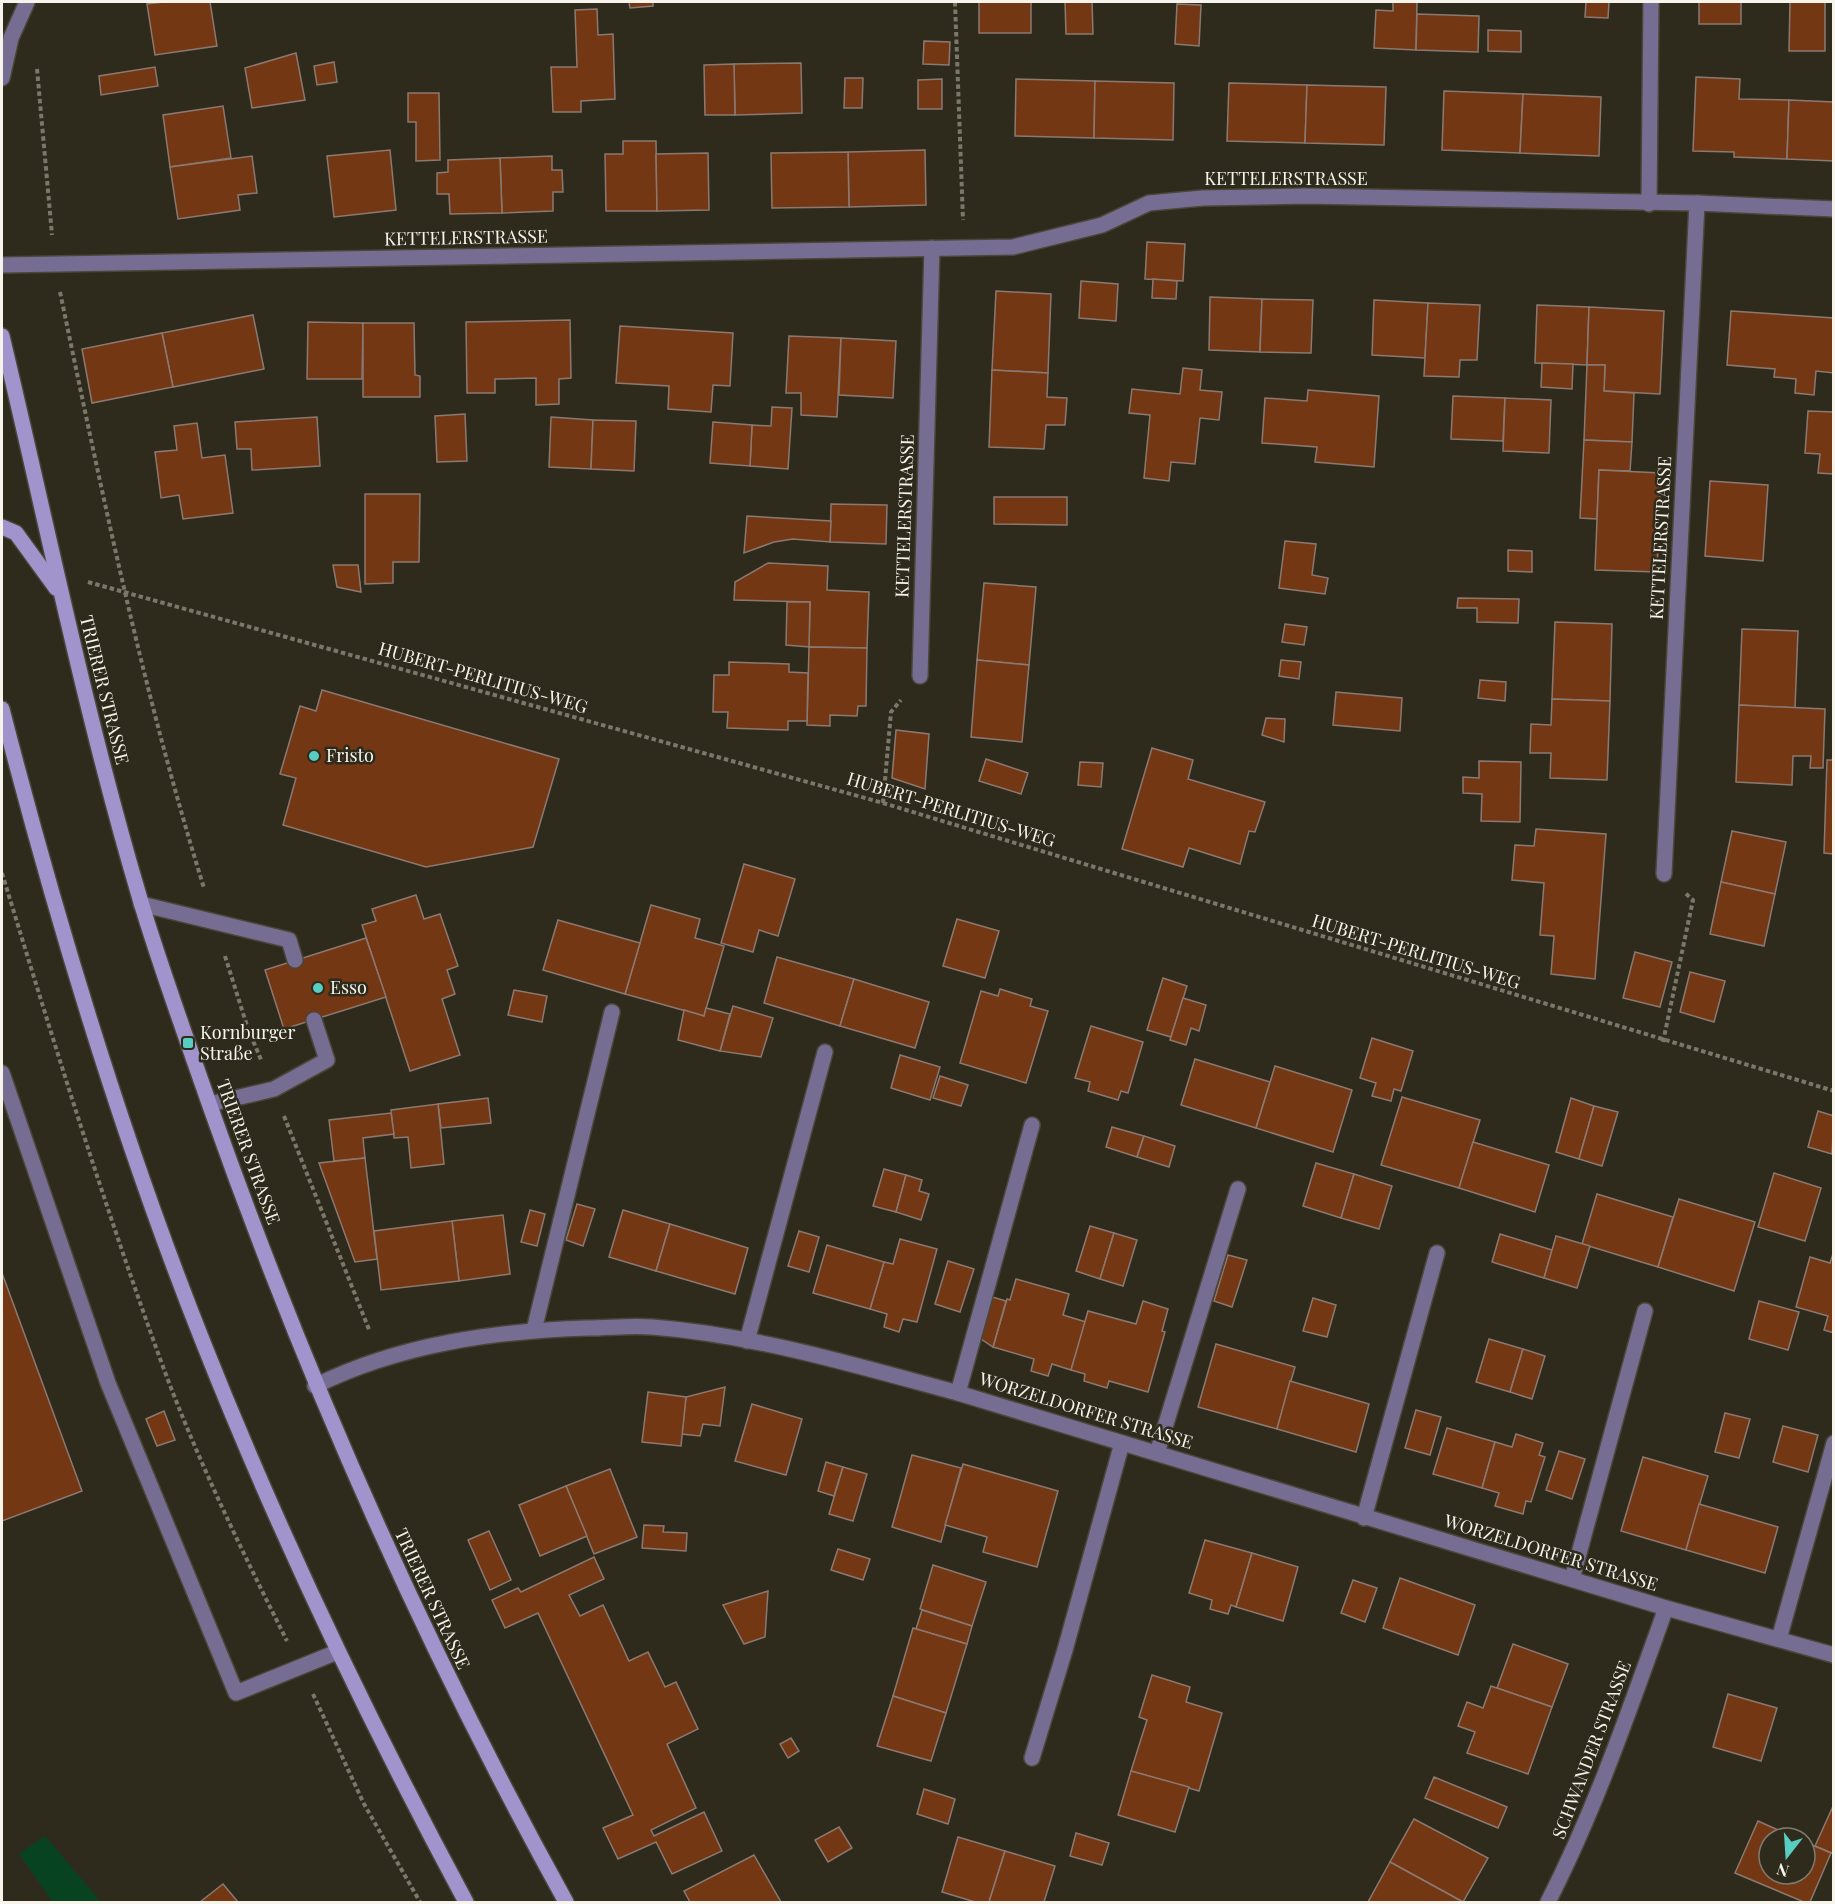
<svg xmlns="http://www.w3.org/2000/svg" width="1835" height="1904" font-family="'Playfair Display',serif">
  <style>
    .green { fill: #084321 }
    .building { fill: #743714; stroke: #8b7971; stroke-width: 1.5 }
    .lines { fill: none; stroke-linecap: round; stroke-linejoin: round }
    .lane-casing { stroke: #4a473a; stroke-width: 18 }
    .street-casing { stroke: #4a473a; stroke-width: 18 }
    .secondary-casing { stroke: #4a473a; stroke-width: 18 }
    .path { stroke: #7a776b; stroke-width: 4; stroke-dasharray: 4.5 3; stroke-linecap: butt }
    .lane { stroke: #766e92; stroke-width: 15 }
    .street { stroke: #766e92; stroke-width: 15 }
    .secondary { stroke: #a194cc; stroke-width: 15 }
    .poi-dot { fill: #57cec1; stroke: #2e2b1d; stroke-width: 2 }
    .labels { text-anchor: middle; stroke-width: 5; stroke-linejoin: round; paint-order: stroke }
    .street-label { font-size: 18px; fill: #f6f4eb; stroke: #2e2b1d }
    .poi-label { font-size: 18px; fill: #f6f4eb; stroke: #2e2b1d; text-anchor: start }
  </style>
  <rect width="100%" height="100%" fill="#2e2b1d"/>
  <polygon class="green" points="45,1836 101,1902 53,1902 19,1854"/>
  <g class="building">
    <polygon points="164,2 210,2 217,46 155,55 147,4"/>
    <polygon points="629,2 653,2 653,6 630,8"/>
    <rect x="979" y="2" width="52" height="31"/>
    <polygon points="1047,2 1092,2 1093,34 1066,34 1065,2"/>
    <polygon points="1393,2 1417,2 1416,50 1374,48 1376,10 1393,11"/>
    <polygon points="1586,2 1609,2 1608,18 1585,17"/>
    <rect x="1699" y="2" width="42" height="22"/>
    <polygon points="1790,2 1825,2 1825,51 1789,51"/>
    <polygon points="1177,4 1201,5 1199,46 1175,44"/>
    <polygon points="597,9 598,35 613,34 615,99 581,101 581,112 553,112 551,67 577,67 575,10"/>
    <polygon points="1417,14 1479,16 1478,52 1416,50"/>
    <polygon points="1488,30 1521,31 1521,52 1488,51"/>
    <polygon points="924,41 950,42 949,65 923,64"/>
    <polygon points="296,53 305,100 252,108 245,68"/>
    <polygon points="334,62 337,82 317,85 314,66"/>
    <polygon points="801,63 802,113 735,115 734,64"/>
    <polygon points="734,64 735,115 705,115 704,65"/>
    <polygon points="155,67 158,86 101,95 99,76"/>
    <polygon points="1696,77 1740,79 1739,99 1789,100 1787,159 1734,157 1734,152 1693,151"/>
    <polygon points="845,78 863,78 862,108 844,108"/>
    <polygon points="942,79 942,109 918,109 918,80"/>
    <polygon points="1016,79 1095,81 1094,138 1015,136"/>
    <polygon points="1095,81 1174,83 1173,140 1094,138"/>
    <polygon points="1229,83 1307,85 1305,143 1227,141"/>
    <polygon points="1307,85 1386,87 1384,145 1305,143"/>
    <polygon points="1444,91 1523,94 1520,153 1442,150"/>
    <polygon points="408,93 439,93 440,160 416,161 416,122 408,122"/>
    <polygon points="1523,94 1601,97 1599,156 1520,153"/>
    <polygon points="1789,100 1834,102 1834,161 1787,159"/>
    <polygon points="223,106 231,158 170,167 163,115"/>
    <polygon points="623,141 656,141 657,211 606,211 605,154 623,154"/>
    <polygon points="390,150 396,210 334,217 327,156"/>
    <polygon points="925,150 926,205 849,207 848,152"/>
    <polygon points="848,152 849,207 772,208 771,153"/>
    <polygon points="708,153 709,210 657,211 656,154"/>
    <polygon points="252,156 257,193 238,195 240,210 178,219 170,167"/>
    <polygon points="552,156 552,170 562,170 563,192 553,192 553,211 502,213 500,158"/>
    <polygon points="500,158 502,213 450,214 449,194 437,194 437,173 448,172 448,160"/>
    <polygon points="1147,242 1185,244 1183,281 1145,279"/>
    <polygon points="1153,279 1177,281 1176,299 1152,298"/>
    <polygon points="1081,281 1118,284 1116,321 1079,318"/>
    <polygon points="996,291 1051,294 1048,373 992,370"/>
    <polygon points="1210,297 1262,299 1260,352 1209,350"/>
    <polygon points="1262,299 1313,300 1311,353 1260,352"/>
    <polygon points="1374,300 1428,303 1425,358 1372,355"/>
    <polygon points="1428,303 1480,305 1477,360 1460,360 1459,377 1424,376"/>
    <polygon points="1537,305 1589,307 1587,365 1535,363"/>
    <polygon points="1589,307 1664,311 1660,394 1604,391 1605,365 1587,365"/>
    <polygon points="1731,311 1834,318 1834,373 1816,371 1814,395 1795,393 1796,379 1774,377 1775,369 1727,365"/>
    <polygon points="253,315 264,369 173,387 162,333"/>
    <polygon points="570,320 571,378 559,379 559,404 536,405 536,378 495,379 495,393 467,393 466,322"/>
    <polygon points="308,322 363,323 362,379 307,379"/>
    <polygon points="363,323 414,323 415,375 420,376 420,397 363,397"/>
    <polygon points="620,326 733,333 730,386 713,385 711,412 668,409 669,386 616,383"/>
    <polygon points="162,333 173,387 92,403 82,349"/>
    <polygon points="789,336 841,338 837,417 801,415 801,393 786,393"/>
    <polygon points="841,338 896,341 893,398 839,395"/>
    <polygon points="1542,363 1573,364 1572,389 1541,387"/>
    <polygon points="1587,365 1605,365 1604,391 1634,393 1632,442 1584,440"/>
    <polygon points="1183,368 1202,370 1200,390 1222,392 1219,420 1200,418 1195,464 1171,462 1169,481 1144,478 1150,415 1129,413 1132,389 1180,394"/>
    <polygon points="992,370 1048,373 1047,397 1067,398 1065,425 1046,425 1044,449 989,447"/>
    <polygon points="1308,390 1379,396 1374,467 1315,462 1317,447 1262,443 1265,398 1307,401"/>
    <polygon points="1453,396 1505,398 1503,441 1451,439"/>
    <polygon points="1505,398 1551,400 1549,453 1503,451"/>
    <polygon points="772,407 792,408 788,469 750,466 752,425 771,426"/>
    <polygon points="1808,411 1834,412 1834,474 1818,473 1820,454 1805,453"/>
    <polygon points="465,414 467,461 437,462 435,416"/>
    <polygon points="317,417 320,466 252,470 251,449 237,449 235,422"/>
    <polygon points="551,417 593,420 591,469 549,467"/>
    <polygon points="593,420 636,421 634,471 591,469"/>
    <polygon points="713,422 752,425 750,466 710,463"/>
    <polygon points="197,423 202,458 225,455 233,513 183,519 179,495 161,498 155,452 177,450 174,426"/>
    <polygon points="1584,440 1632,442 1630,471 1599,470 1597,519 1580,518"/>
    <polygon points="1599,470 1661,473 1657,572 1595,570"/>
    <polygon points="1710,481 1768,485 1763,561 1705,556"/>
    <polygon points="365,494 420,494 419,562 393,562 393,583 365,584"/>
    <polygon points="994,497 1067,497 1067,525 994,524"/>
    <polygon points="831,504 887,505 886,544 830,542"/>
    <polygon points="747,516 831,521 830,542 793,539 774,542 744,553"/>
    <polygon points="1285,541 1316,544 1312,575 1328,578 1325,594 1279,588"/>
    <polygon points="1508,550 1532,551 1532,572 1508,571"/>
    <polygon points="768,563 828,566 827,590 869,592 867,648 809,647 810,602 734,600 735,582"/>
    <polygon points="333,565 358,565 361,592 337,587"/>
    <polygon points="984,583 1036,587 1029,665 977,660"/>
    <polygon points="1458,598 1519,599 1518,623 1477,622 1477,608 1457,608"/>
    <polygon points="787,602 810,602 809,647 786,645"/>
    <polygon points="1555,622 1612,624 1610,701 1552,699"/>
    <polygon points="1285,624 1307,627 1304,645 1282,642"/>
    <polygon points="1742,629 1798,631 1795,708 1739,705"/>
    <polygon points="809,647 867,648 866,706 858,706 857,716 830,715 830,726 807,725"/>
    <polygon points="977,660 1029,665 1022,742 971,737"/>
    <polygon points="1281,660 1301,662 1299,679 1279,676"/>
    <polygon points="729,662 789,664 789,672 808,673 807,721 788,721 788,730 727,728 728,712 713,712 714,675 729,675"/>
    <polygon points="1480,680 1506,682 1505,701 1478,698"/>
    <polygon points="322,690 559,759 533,847 426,867 283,825 296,778 280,774 300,706 316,711"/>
    <polygon points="1336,692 1402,698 1400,731 1333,725"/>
    <polygon points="1552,699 1610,701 1607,780 1550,778 1551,753 1530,753 1531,724 1551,725"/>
    <polygon points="1739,705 1825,709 1823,768 1810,768 1811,756 1793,756 1792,785 1736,782"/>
    <polygon points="1266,718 1285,719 1284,742 1262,735"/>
    <polygon points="896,730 929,734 925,789 892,778"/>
    <polygon points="1152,748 1193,760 1188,779 1265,802 1255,832 1249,831 1240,864 1189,848 1183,867 1122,849"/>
    <polygon points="986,759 1028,773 1021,794 979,781"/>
    <polygon points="1827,760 1834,760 1834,854 1824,853"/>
    <polygon points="1479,761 1521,762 1520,822 1481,821 1482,794 1463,793 1463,777 1479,778"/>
    <polygon points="1080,762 1103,763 1101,787 1078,785"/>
    <polygon points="1536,829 1606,834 1595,979 1551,974 1554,936 1540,935 1544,883 1512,880 1515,845 1534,846"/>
    <polygon points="1732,831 1786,842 1775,894 1721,882"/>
    <polygon points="744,864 795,879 778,936 759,930 753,952 721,943"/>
    <polygon points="1721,882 1775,894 1764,946 1710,934"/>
    <polygon points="416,895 424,919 440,914 458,966 447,970 455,994 442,999 460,1055 410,1071 362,925 376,921 372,909"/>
    <polygon points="651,905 700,919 695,938 724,946 704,1016 625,994"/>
    <polygon points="957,919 999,931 985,978 943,966"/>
    <polygon points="558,920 640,943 625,994 543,970"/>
    <polygon points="366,938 386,997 284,1029 265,970"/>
    <polygon points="1635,952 1672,962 1660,1007 1623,998"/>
    <polygon points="777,957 854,979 840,1026 764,1003"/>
    <polygon points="1690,972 1725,981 1714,1022 1680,1012"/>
    <polygon points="1163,978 1187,986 1171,1037 1147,1030"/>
    <polygon points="854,979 929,1002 915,1048 840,1026"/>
    <polygon points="1000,989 1032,999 1030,1006 1048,1011 1026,1083 960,1063 981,991 998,996"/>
    <polygon points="514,990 547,996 542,1022 508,1015"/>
    <polygon points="1183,998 1206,1005 1199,1031 1191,1028 1186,1045 1170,1040"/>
    <polygon points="733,1006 773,1018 761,1057 720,1051"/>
    <polygon points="706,1008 730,1014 720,1051 678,1040 684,1010 704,1016"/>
    <polygon points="1091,1026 1143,1042 1128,1093 1121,1091 1118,1100 1088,1091 1090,1082 1075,1078"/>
    <polygon points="1372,1038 1413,1051 1401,1091 1394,1089 1391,1101 1372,1096 1376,1083 1360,1078"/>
    <polygon points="900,1055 940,1067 930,1100 891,1088"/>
    <polygon points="1195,1059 1270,1082 1256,1128 1181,1105"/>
    <polygon points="1275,1066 1352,1090 1333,1152 1256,1128"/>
    <polygon points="940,1076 968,1085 961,1106 933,1098"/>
    <polygon points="1402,1097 1480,1120 1459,1188 1381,1165"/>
    <polygon points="488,1098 491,1123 441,1128 438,1104"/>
    <polygon points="1571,1098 1594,1106 1579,1159 1556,1152"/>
    <polygon points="438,1104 444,1164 411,1168 408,1137 394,1138 391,1110"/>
    <polygon points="1594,1106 1618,1112 1602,1166 1579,1159"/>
    <polygon points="1818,1111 1834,1116 1832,1154 1808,1147"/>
    <polygon points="391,1113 394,1134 363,1138 365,1158 334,1161 329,1120"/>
    <polygon points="1112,1127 1144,1136 1137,1157 1106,1147"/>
    <polygon points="1144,1136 1175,1146 1169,1167 1137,1157"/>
    <polygon points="1473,1142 1549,1165 1535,1212 1459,1188"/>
    <polygon points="365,1158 377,1259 355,1262 319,1163"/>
    <polygon points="1316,1163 1354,1174 1341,1218 1303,1206"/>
    <polygon points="884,1169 906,1175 896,1212 873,1206"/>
    <polygon points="1774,1173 1821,1188 1805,1241 1758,1227"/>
    <polygon points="1354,1174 1392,1186 1379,1229 1341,1218"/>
    <polygon points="906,1175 922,1180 919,1191 929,1194 921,1220 896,1212"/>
    <polygon points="1597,1194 1673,1217 1658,1267 1582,1244"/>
    <polygon points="1679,1199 1755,1222 1734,1291 1658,1267"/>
    <polygon points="577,1204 595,1209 583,1246 566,1240"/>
    <polygon points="530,1210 545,1214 537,1246 521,1242"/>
    <polygon points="623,1210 670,1224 656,1271 609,1257"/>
    <polygon points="503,1215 510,1274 459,1281 452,1221"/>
    <polygon points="452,1221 459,1281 381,1290 374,1231"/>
    <polygon points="670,1224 748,1248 735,1294 656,1271"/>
    <polygon points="1090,1226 1114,1233 1100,1279 1076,1271"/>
    <polygon points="799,1231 819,1237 809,1272 788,1266"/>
    <polygon points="1114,1233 1137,1240 1123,1286 1100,1279"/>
    <polygon points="1500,1234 1552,1250 1544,1278 1492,1262"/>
    <polygon points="1556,1236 1590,1246 1577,1288 1544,1278"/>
    <polygon points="900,1239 937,1249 917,1322 903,1319 899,1332 884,1327 887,1314 870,1309 884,1262 893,1264"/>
    <polygon points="827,1245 884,1262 870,1309 813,1293"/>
    <polygon points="1834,1251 1834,1333 1824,1330 1828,1316 1796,1307 1810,1257 1830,1263"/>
    <polygon points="1228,1255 1247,1260 1232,1307 1214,1301"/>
    <polygon points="948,1261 974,1269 960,1312 935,1304"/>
    <polygon points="2,1273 82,1491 2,1521"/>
    <polygon points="1016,1279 1069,1294 1063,1315 1086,1322 1071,1370 1052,1364 1048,1376 1031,1371 1034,1359 993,1347 1007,1299 1010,1300"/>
    <polygon points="989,1296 1006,1301 993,1347 978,1337"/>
    <polygon points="1313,1298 1336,1305 1327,1337 1303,1331"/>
    <polygon points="1143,1301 1168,1309 1162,1331 1165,1332 1148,1392 1109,1381 1107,1388 1084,1381 1085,1374 1071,1370 1088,1311 1136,1324"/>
    <polygon points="1759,1301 1799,1312 1788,1350 1749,1339"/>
    <polygon points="1489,1339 1523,1349 1510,1392 1476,1382"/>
    <polygon points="1216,1344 1295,1367 1277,1429 1198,1407"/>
    <polygon points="1523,1349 1545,1356 1532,1399 1510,1392"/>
    <polygon points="1290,1381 1369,1404 1356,1452 1277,1429"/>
    <polygon points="725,1387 720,1426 703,1424 700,1436 682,1434 686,1397"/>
    <polygon points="648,1392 686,1397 681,1446 642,1442"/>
    <polygon points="752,1404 802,1419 786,1475 735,1461"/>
    <polygon points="1416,1410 1441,1417 1430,1455 1405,1448"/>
    <polygon points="164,1411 175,1440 157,1446 146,1419"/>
    <polygon points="1725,1413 1750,1419 1739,1458 1715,1452"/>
    <polygon points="1783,1426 1818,1435 1808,1472 1773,1462"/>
    <polygon points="1447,1428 1495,1442 1482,1488 1433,1474"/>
    <polygon points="1516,1434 1543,1443 1539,1455 1545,1457 1531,1502 1526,1501 1523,1514 1495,1506 1499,1493 1482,1488 1495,1442 1512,1447"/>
    <polygon points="1559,1451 1585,1459 1572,1499 1546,1490"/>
    <polygon points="912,1455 961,1468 941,1542 892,1527"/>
    <polygon points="1643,1457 1708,1476 1686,1550 1621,1531"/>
    <polygon points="826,1462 843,1467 834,1496 818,1491"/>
    <polygon points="963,1464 1058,1491 1037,1567 983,1552 987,1537 945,1525"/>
    <polygon points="843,1467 867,1474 853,1521 829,1514"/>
    <polygon points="610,1469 637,1537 594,1554 566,1486"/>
    <polygon points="566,1486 587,1536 540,1556 519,1505"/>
    <polygon points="1699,1504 1778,1527 1765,1573 1686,1550"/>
    <polygon points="644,1525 664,1526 663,1532 687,1533 686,1551 642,1548"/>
    <polygon points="489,1531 511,1580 490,1590 468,1540"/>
    <polygon points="1205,1540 1252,1553 1236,1607 1231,1605 1228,1614 1210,1609 1212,1600 1189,1593"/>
    <polygon points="838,1549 870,1559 863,1580 831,1570"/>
    <polygon points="1252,1553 1298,1567 1283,1621 1236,1607"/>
    <polygon points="594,1557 604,1579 569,1595 580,1616 603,1605 629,1661 648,1652 665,1687 676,1682 698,1729 667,1744 696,1808 651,1830 654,1836 704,1812 722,1851 672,1874 656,1842 618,1859 603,1828 633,1815 538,1613 505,1628 492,1600 518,1588 521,1592"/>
    <polygon points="933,1565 986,1582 972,1626 920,1609"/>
    <polygon points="1400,1578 1475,1605 1458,1655 1383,1628"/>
    <polygon points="1353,1580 1377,1588 1365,1622 1341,1613"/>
    <polygon points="768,1591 765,1637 744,1644 723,1605"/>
    <polygon points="922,1610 972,1626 967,1644 916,1629"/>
    <polygon points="913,1628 967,1644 946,1713 893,1696"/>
    <polygon points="1513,1644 1568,1664 1552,1707 1497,1688"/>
    <polygon points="1152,1675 1190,1687 1186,1702 1222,1713 1199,1791 1131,1771 1147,1720 1139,1717"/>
    <polygon points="1491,1686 1552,1707 1528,1774 1467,1753 1475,1732 1458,1726 1467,1702 1483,1708"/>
    <polygon points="1728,1694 1777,1708 1761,1761 1713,1747"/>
    <polygon points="893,1696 946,1713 931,1761 877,1746"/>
    <polygon points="791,1738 799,1751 788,1758 780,1744"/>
    <polygon points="1131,1771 1189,1787 1175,1832 1118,1815"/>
    <polygon points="1434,1777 1507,1807 1498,1828 1425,1798"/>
    <polygon points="924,1789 955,1799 948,1824 917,1814"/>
    <polygon points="1834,1804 1834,1854 1815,1846"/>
    <polygon points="1414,1819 1488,1858 1463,1902 1390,1862"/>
    <polygon points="1758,1821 1796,1838 1769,1838 1769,1874 1805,1874 1805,1842 1831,1853 1810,1902 1804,1902 1735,1873"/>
    <polygon points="839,1827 852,1848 828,1862 815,1840"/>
    <polygon points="1076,1833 1109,1843 1102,1865 1070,1856"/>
    <polygon points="958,1837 1005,1851 989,1902 975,1902 942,1892"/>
    <polygon points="1005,1851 1055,1866 1044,1902 989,1902"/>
    <polygon points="754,1855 781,1902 690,1902 684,1891"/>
    <polygon points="1390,1862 1463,1902 1368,1902"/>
    <polygon points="223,1884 238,1902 200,1902"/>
  </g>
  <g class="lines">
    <g class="lane-casing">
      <g id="lane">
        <polyline points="141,904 289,940 295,960"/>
        <polyline points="2,1073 108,1383 236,1693 337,1652"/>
        <polyline points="210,1104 274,1089 327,1060 314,1020"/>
        <polyline points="534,1330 612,1012"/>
        <polyline points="747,1341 825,1052"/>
        <polyline points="958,1393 1032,1125"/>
        <polyline points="1157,1453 1238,1189"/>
        <polyline points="1364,1518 1437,1253"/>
        <polyline points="1572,1579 1645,1311"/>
        <polyline points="1779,1639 1834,1443"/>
        <polyline points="1032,1758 1065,1650 1122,1443"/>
      </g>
    </g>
    <g class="street-casing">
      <g id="street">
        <polyline points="2,78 11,38 27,2"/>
        <polyline points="1649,204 1651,2"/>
        <polyline points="2,265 1013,247 1102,225 1149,203 1203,198 1305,196 1697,203 1834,209"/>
        <polyline points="920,676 932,248"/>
        <polyline points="1664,874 1697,203"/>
        <path d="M315 1386C400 1344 495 1331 588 1328 609 1328 631 1325 652 1327 755 1335 858 1366 958 1393L1666 1608 1834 1655"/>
        <path d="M1548 1902C1596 1808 1630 1708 1666 1608"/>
      </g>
    </g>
    <g class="secondary-casing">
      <g id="secondary">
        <path d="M2 336C47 524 85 714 140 899 161 969 186 1037 210 1106 307 1381 425 1647 566 1902"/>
        <polyline points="2,527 16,533 56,588"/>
        <path d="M2 709C57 923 121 1136 203 1342 279 1534 368 1720 466 1902"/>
      </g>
    </g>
    <g class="path">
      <polyline points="955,2 963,220"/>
      <polyline points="37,69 52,235"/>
      <path d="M60 292C102 493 143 692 204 888"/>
      <polyline points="88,582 883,803 1834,1091"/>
      <polyline points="883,803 891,712 901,700"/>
      <path d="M2 873C52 1037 103 1202 162 1364 197 1459 242 1551 287 1641"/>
      <polyline points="225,956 248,1029 262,1062"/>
      <polyline points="1663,1042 1693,900 1685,893"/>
      <polyline points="284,1116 370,1332"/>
      <polyline points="313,1694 364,1804 420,1902"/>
    </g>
    <use href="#lane" class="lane"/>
    <use href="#street" class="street"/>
    <use href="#secondary" class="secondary"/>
  </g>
  <g class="poi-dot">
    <circle cx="314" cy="756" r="6"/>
    <circle cx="318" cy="988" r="6"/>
    <rect x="182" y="1037" width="12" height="12" rx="3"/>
  </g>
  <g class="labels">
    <g class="street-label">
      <text x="1286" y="185">KETTELERSTRASSE</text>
      <text transform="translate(466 238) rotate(-1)" y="6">KETTELERSTRASSE</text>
      <text transform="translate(905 516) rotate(-88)" y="6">KETTELERSTRASSE</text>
      <text transform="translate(1661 538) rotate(-87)" y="6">KETTELERSTRASSE</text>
      <text transform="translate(483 678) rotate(16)" y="6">HUBERT-PERLITIUS-WEG</text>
      <text transform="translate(104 690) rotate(76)" y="6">TRIERER STRASSE</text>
      <text transform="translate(951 810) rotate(17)" y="6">HUBERT-PERLITIUS-WEG</text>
      <text transform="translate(1416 952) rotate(17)" y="6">HUBERT-PERLITIUS-WEG</text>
      <text transform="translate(248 1152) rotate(70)" y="6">TRIERER STRASSE</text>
      <text transform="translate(1086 1411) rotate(17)" y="6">WORZELDORFER STRASSE</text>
      <text transform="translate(1551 1553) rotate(17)" y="6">WORZELDORFER STRASSE</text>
      <text transform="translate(432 1599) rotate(65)" y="6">TRIERER STRASSE</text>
      <text transform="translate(1592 1750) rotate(-69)" y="6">SCHWANDER STRASSE</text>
    </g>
    <g class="poi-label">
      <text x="326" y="762">Fristo</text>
      <text x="330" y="994">Esso</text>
      <text x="200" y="1039">Kornburger<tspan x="200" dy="21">Straße</tspan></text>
    </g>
  </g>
  <rect width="1835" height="1904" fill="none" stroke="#f6f4eb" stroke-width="6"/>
  <g transform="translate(1787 1856) rotate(197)"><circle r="28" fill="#2e2b1d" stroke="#7e7b6f" stroke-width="1.5"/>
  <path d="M0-4.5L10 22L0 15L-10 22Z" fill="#57cec1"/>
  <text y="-9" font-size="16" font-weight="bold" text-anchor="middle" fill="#f6f4eb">N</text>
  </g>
</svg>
